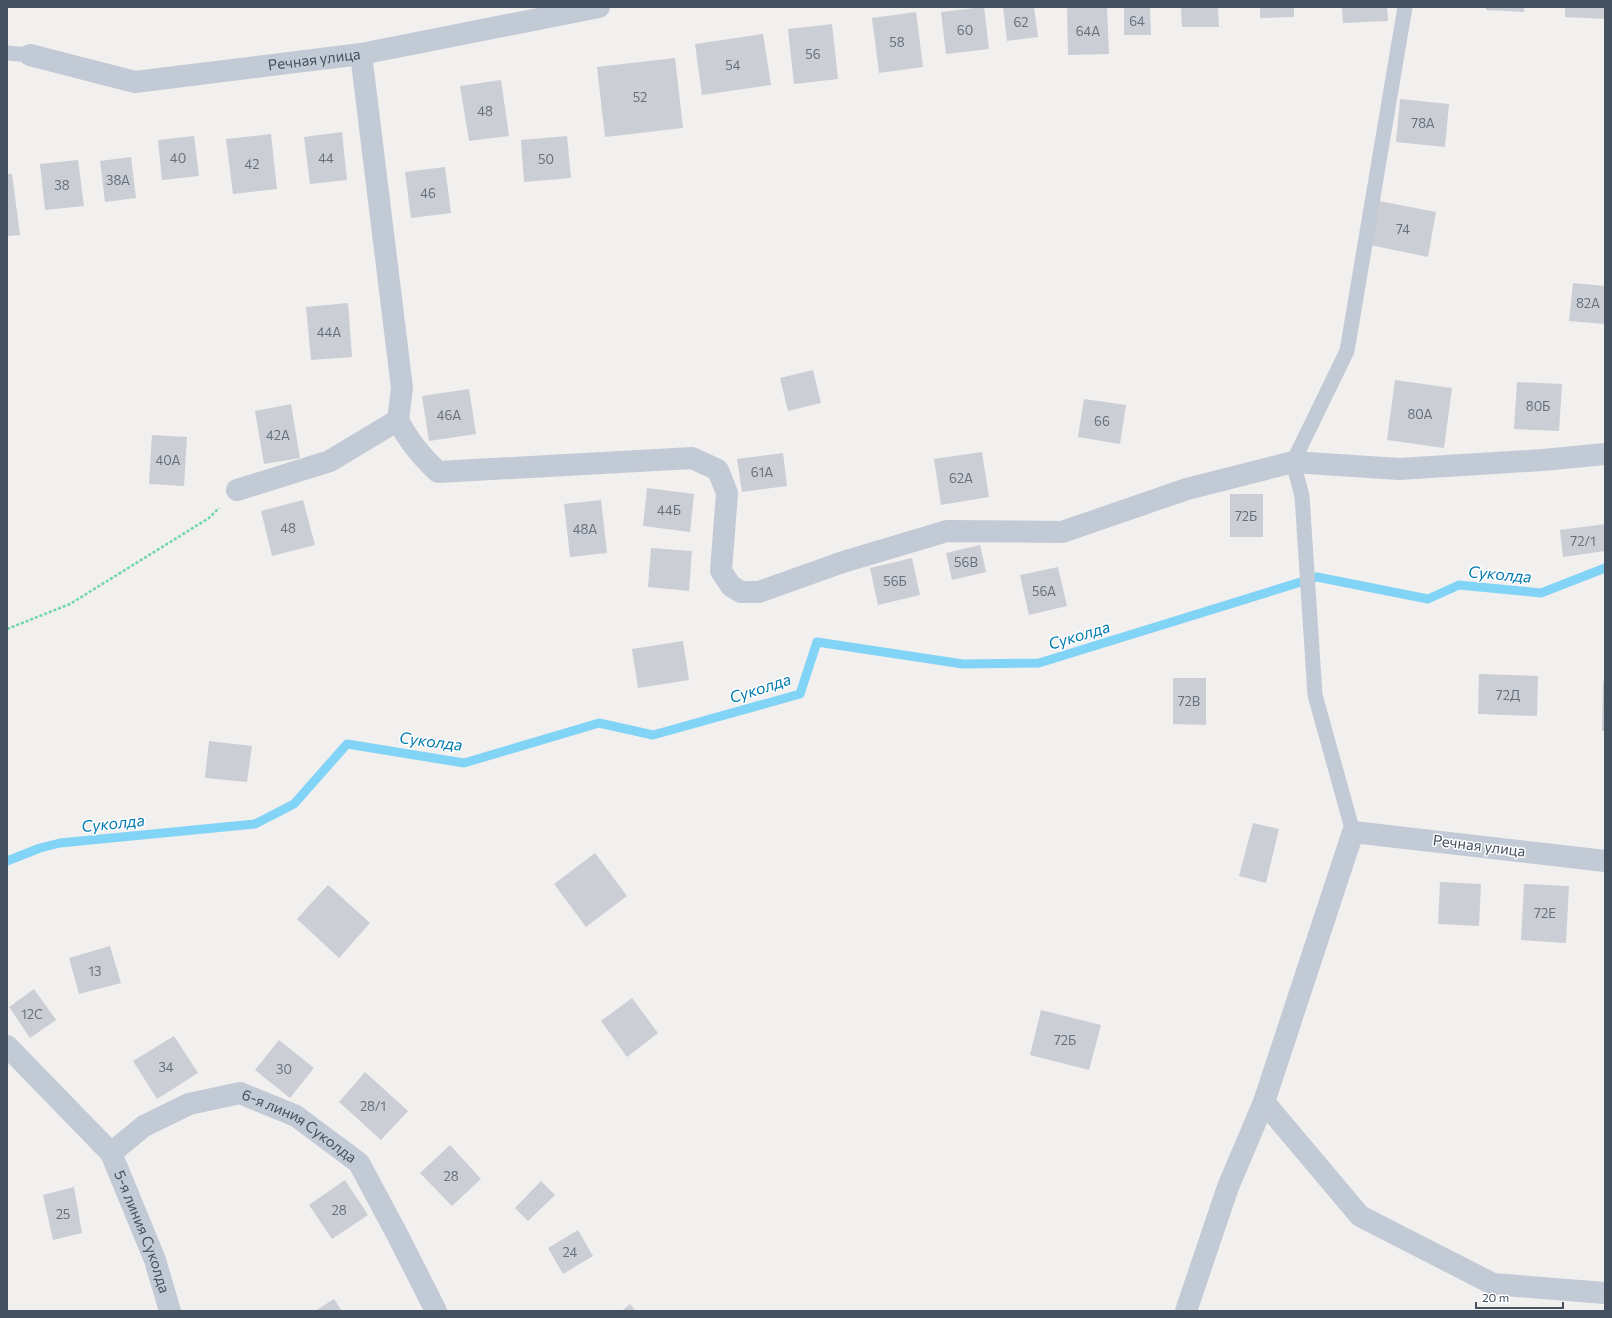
<svg xmlns="http://www.w3.org/2000/svg" width="1612" height="1318" font-family="Commissioner,sans-serif">
  <style>
    .lines { fill: none; stroke-linecap: round; stroke-linejoin: round }
    .stream { stroke: #82d4f6; stroke-width: 9 }
    .building { fill: #cbced5 }
    .path { stroke: #6ed6ab; stroke-width: 2.5; stroke-dasharray: 3 2; stroke-linecap: butt }
    .service { stroke: #c2cad6; stroke-width: 15 }
    .minor { stroke: #c2cad6; stroke-width: 22 }
    .labels { text-anchor: middle; stroke-width: 3; stroke-linejoin: round; paint-order: stroke }
    .number-label { font-size: 13px; fill: #66707c }
    .street-label { font-size: 15px; fill: #45515f; stroke: #fff }
    .water-label { font-size: 16px; font-style: italic; fill: #017baf; stroke: #fff }
  </style>
  <rect width="100%" height="100%" fill="#f2efef"/>
  <g class="lines">
    <polyline class="stream" points="7,861 40,848 60,843 255,824 294,804 347,744 464,763 599,723 653,735 800,694 817,642 963,664 1039,663 1317,577 1428,599 1459,585 1541,593 1605,568"/>
  </g>
  <g class="building">
    <polygon points="984,7 989,49 946,54 941,12"/>
    <polygon points="1003,7 1034,7 1038,37 1007,41"/>
    <polygon points="1067,7 1107,7 1109,54 1068,55"/>
    <polygon points="1124,7 1150,7 1151,35 1124,35"/>
    <polygon points="1181,7 1218,7 1219,27 1182,27"/>
    <polygon points="1260,7 1294,7 1294,17 1260,18"/>
    <polygon points="1342,7 1387,7 1388,21 1343,23"/>
    <polygon points="1486,7 1524,7 1524,12 1486,10"/>
    <polygon points="1565,7 1605,7 1605,19 1565,17"/>
    <polygon points="916,12 923,67 879,73 872,18"/>
    <polygon points="832,24 838,79 794,84 788,29"/>
    <polygon points="763,34 771,85 702,95 695,44"/>
    <polygon points="675,58 683,128 605,137 597,67"/>
    <polygon points="501,80 509,136 469,141 460,86"/>
    <polygon points="1400,99 1449,104 1445,147 1396,142"/>
    <polygon points="342,132 347,180 310,184 304,137"/>
    <polygon points="271,134 277,189 233,194 226,139"/>
    <polygon points="194,136 199,176 162,180 158,140"/>
    <polygon points="567,136 571,178 524,182 521,140"/>
    <polygon points="131,157 136,198 105,202 100,161"/>
    <polygon points="78,160 84,206 45,210 40,164"/>
    <polygon points="445,167 451,213 411,218 405,172"/>
    <polygon points="7,174 12,174 20,235 7,236"/>
    <polygon points="1379,201 1436,212 1428,257 1370,245"/>
    <polygon points="1573,283 1605,286 1605,324 1569,321"/>
    <polygon points="348,303 352,357 311,360 306,307"/>
    <polygon points="813,370 821,403 788,411 780,378"/>
    <polygon points="1395,380 1452,388 1444,448 1387,440"/>
    <polygon points="1517,382 1562,384 1559,431 1514,429"/>
    <polygon points="469,389 476,434 429,441 422,396"/>
    <polygon points="1084,399 1126,405 1120,444 1078,437"/>
    <polygon points="291,404 300,458 264,464 255,411"/>
    <polygon points="152,435 187,437 184,486 149,484"/>
    <polygon points="982,452 989,497 941,505 934,459"/>
    <polygon points="783,453 787,486 742,492 737,459"/>
    <polygon points="647,488 694,494 690,532 643,526"/>
    <rect x="1230" y="494" width="33" height="43"/>
    <polygon points="303,500 315,545 272,556 261,511"/>
    <polygon points="601,500 607,553 570,557 564,504"/>
    <polygon points="1605,524 1605,551 1563,557 1560,530"/>
    <polygon points="980,545 986,572 952,580 946,553"/>
    <polygon points="651,548 692,551 689,591 648,587"/>
    <polygon points="912,558 920,595 878,605 870,568"/>
    <polygon points="1058,567 1067,606 1029,615 1020,575"/>
    <polygon points="683,641 689,680 638,688 632,649"/>
    <polygon points="1479,674 1538,676 1537,716 1478,714"/>
    <polygon points="1173,678 1206,678 1206,725 1173,724"/>
    <polygon points="1603,681 1605,681 1605,731 1602,731"/>
    <polygon points="209,741 252,746 247,782 205,778"/>
    <polygon points="1253,823 1279,829 1266,883 1239,876"/>
    <polygon points="595,853 627,896 586,927 554,884"/>
    <polygon points="1440,882 1481,884 1479,926 1438,924"/>
    <polygon points="1524,884 1569,886 1566,943 1521,940"/>
    <polygon points="328,885 370,923 339,958 297,919"/>
    <polygon points="110,946 121,983 79,994 69,958"/>
    <polygon points="34,989 56,1020 30,1038 9,1007"/>
    <polygon points="632,998 658,1033 627,1057 601,1021"/>
    <polygon points="1041,1010 1101,1025 1089,1070 1030,1055"/>
    <polygon points="174,1036 198,1073 157,1099 133,1061"/>
    <polygon points="279,1040 314,1068 290,1098 255,1070"/>
    <polygon points="365,1072 408,1111 381,1140 339,1102"/>
    <polygon points="450,1145 481,1179 452,1206 420,1173"/>
    <polygon points="345,1180 368,1215 332,1239 309,1205"/>
    <polygon points="541,1181 555,1195 528,1221 515,1208"/>
    <polygon points="74,1187 82,1233 53,1240 43,1195"/>
    <polygon points="578,1230 593,1256 563,1274 548,1248"/>
    <polygon points="334,1299 342,1311 315,1311"/>
    <polygon points="630,1304 636,1311 622,1311"/>
  </g>
  <g class="lines">
    <polyline class="path" points="7,629 70,604 209,518 219,508"/>
    <g class="service">
      <polyline points="7,53 30,55"/>
      <polyline points="1353,832 1315,695 1302,496 1293,462 1347,351 1405,7"/>
    </g>
    <g class="minor">
      <path id="s1" d="M30 55 135 82 361 54 599 7"/>
      <path d="M398 420C408 441 421 456 438 472L692 458 718 470 727 493 721 571 731 586 741 592H759L843 562 947 531 1062 532 1187 489 1293 462 1399 469 1543 460 1605 454"/>
      <polyline points="237,490 330,461 398,420 402,388 361,54"/>
      <polyline points="1605,861 1353,832 1264,1102 1360,1216 1493,1284 1605,1293"/>
      <path id="s2" d="M7 1046 111 1153 155 1260 170 1311"/>
      <path id="s3" d="M111 1153 144 1126 189 1104 240 1093 296 1116 359 1163 398 1236 436 1311"/>
      <polyline points="1186,1311 1228,1187 1264,1102"/>
    </g>
  </g>
  <g class="labels">
    <g class="number-label">
      <text x="1137" y="26">64</text>
      <text x="1021" y="27">62</text>
      <text x="965" y="35">60</text>
      <text x="1088" y="36">64А</text>
      <text x="897" y="47">58</text>
      <text x="813" y="59">56</text>
      <text x="733" y="70">54</text>
      <text x="640" y="102">52</text>
      <text x="485" y="116">48</text>
      <text x="1423" y="128">78А</text>
      <text x="178" y="163">40</text>
      <text x="326" y="163">44</text>
      <text x="546" y="164">50</text>
      <text x="252" y="169">42</text>
      <text x="118" y="185">38А</text>
      <text x="62" y="190">38</text>
      <text x="428" y="198">46</text>
      <text x="1403" y="234">74</text>
      <text x="1588" y="308">82А</text>
      <text x="329" y="337">44А</text>
      <text x="1538" y="411">80Б</text>
      <text x="1420" y="419">80А</text>
      <text x="449" y="420">46А</text>
      <text x="1102" y="426">66</text>
      <text x="278" y="440">42А</text>
      <text x="168" y="465">40А</text>
      <text x="762" y="477">61А</text>
      <text x="961" y="483">62А</text>
      <text x="669" y="515">44Б</text>
      <text x="1246" y="521">72Б</text>
      <text x="288" y="533">48</text>
      <text x="585" y="534">48А</text>
      <text x="1583" y="546">72/1</text>
      <text x="966" y="567">56В</text>
      <text x="895" y="586">56Б</text>
      <text x="1044" y="596">56А</text>
      <text x="1508" y="700">72Д</text>
      <text x="1189" y="706">72В</text>
      <text x="1545" y="918">72Е</text>
      <text x="95" y="976">13</text>
      <text x="32" y="1019">12С</text>
      <text x="1065" y="1045">72Б</text>
      <text x="166" y="1072">34</text>
      <text x="284" y="1074">30</text>
      <text x="373" y="1111">28/1</text>
      <text x="451" y="1181">28</text>
      <text x="339" y="1215">28</text>
      <text x="63" y="1219">25</text>
      <text x="570" y="1257">24</text>
    </g>
    <g class="street-label">
      <text dy="5" stroke="none"><textPath href="#s1" startOffset="289">Речная улица</textPath></text>
      <text transform="translate(1479 846) rotate(7)" y="5">Речная улица</text>
      <text dy="5" stroke="none"><textPath href="#s3" startOffset="213">6-я линия Суколда</textPath></text>
      <text dy="5" stroke="none"><textPath href="#s2" startOffset="234">5-я линия Суколда</textPath></text>
    </g>
    <g class="water-label">
      <text transform="translate(1500 574) rotate(5)" y="6">Суколда</text>
      <text transform="translate(1079 635) rotate(-17)" y="6">Суколда</text>
      <text transform="translate(760 688) rotate(-18)" y="6">Суколда</text>
      <text transform="translate(431 741) rotate(7)" y="6">Суколда</text>
      <text transform="translate(113 823) rotate(-6)" y="6">Суколда</text>
    </g>
  </g>
  <rect width="1612" height="1318" fill="none" stroke="#45515f" stroke-width="16"/>
  <path d="M1476 1302v6h87v-6" fill="none" stroke="#45515f" stroke-width="2"/>
  <text x="1482" y="1302" font-size="12" fill="#45515f" stroke="#ffffff" stroke-width="3" paint-order="stroke">20 m</text>
</svg>
